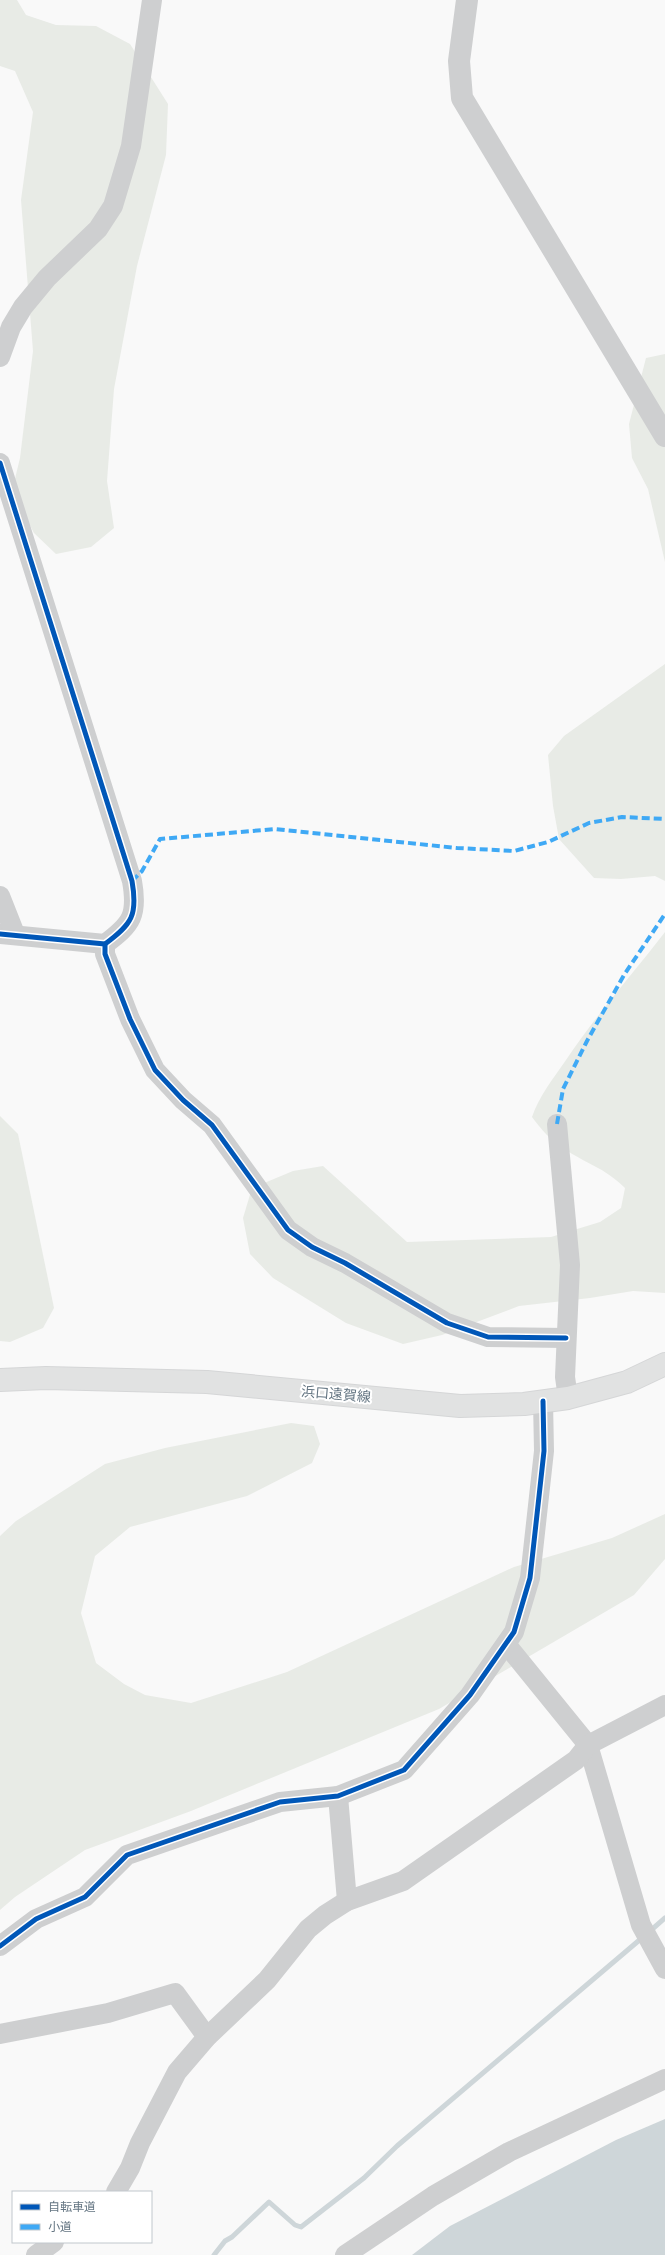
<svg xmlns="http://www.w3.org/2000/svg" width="665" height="2255" font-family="'IBM Plex Sans','Noto Sans JP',sans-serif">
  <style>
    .green { fill: #e8ebe6 }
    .water { fill: #ced6d9 }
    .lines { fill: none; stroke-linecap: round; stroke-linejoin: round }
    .stream { stroke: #ced6d9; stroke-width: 5 }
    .secondary-casing { stroke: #d5d6d7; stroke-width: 24 }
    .minor { stroke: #cecfd0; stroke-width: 20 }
    .tertiary { stroke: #cecfd0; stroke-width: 22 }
    .secondary { stroke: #e1e2e2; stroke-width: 22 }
    .quiet { stroke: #3fa9f5; stroke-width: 4; stroke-dasharray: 8 4; stroke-linecap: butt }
    .cycleway-casing { stroke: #fff; stroke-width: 8 }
    .cycleway { stroke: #0057b8; stroke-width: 5 }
    .labels { text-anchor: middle; stroke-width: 4; stroke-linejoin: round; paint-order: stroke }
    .street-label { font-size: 14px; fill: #657683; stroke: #fff }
  </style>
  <rect width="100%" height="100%" fill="#f9f9f9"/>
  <g class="green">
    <polygon points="0,0 17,0 26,15 56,25 96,26 130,44 168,104 166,155 137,266 114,389 107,481 114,528 91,547 56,554 34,533 12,491 20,458 33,351 21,200 33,112 15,71 0,66"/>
    <polygon points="665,354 665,562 648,489 632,458 629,424 646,358"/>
    <polygon points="665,664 665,881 655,876 621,879 594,878 559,839 553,806 548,755 564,736"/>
    <path d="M665 932V1293L633 1291 590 1298 519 1306 442 1335 403 1344 346 1323 273 1278 250 1254 243 1218 252 1188 293 1171 323 1166 407 1242 551 1237 600 1222 621 1208 625 1188C604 1167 586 1164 563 1148 550 1140 541 1129 532 1117 539 1096 553 1079 566 1060 596 1015 632 975 665 932Z"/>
    <polygon points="0,1116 18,1134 54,1308 43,1328 10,1342 0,1341"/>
    <polygon points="291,1423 314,1426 320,1444 312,1463 247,1496 130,1527 95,1556 81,1613 96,1663 124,1684 145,1695 191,1703 287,1672 514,1567 612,1538 665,1514 665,1559 634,1595 439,1709 191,1811 85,1850 15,1897 0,1910 0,1536 16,1521 105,1464 165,1448"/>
  </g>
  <polygon class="water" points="665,2119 665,2255 412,2255 450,2226 616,2140"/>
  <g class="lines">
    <g class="stream">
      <polyline points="649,1932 665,1918"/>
      <polyline points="214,2255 225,2241 232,2237 269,2202 295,2225 301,2227 364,2178 397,2146 643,1937"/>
    </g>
    <g class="secondary-casing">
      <polyline id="secondary" points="0,1380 46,1378 207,1382 460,1406 524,1404 568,1398 627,1382 665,1364"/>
    </g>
    <g class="minor">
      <polyline points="0,357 11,327 23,307 47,278 98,229 113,206 131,146 152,0"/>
      <path d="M0 463 132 881C138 915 132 924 105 944L0 934"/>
      <polyline points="0,896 15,934"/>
      <polyline points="105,944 105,954 130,1019 155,1070 183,1100 212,1125 288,1230 312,1247 345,1263 447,1323 488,1337 566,1338"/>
      <polyline points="557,1124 570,1265 565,1377 568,1398"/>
      <polyline points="506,1644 588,1745 641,1925 665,1969"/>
      <polyline points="338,1796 347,1901"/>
      <polyline points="0,1946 36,1919 85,1897 127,1855 280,1802 338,1796 404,1770 470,1695 514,1632 530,1578 544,1451 543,1401"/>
      <polyline points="0,2034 108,2013 175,1993 207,2037"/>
      <polyline points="116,2192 130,2168 140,2143 177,2072 207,2037 267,1980 308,1929 325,1915 347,1901 403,1881 576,1760 588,1745 665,1705"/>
      <polyline points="36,2255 54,2242"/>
      <polyline points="345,2255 433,2196 509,2152 665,2079"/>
    </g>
    <polyline class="tertiary" points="467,0 459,61 462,98 665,436"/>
    <use href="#secondary" class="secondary"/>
    <g class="quiet">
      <polyline points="132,881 142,871 160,839 275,829 457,848 514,851 548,842 589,823 622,817 665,819"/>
      <polyline points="557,1124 563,1089 587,1041 624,975 665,914"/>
    </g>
    <g class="cycleway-casing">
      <g id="cycleway">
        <path d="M0 463 132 881C138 915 132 924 105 944L0 934"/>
        <polyline points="105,944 105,954 130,1019 155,1070 183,1100 212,1125 288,1230 312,1247 345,1263 447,1323 488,1337 566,1338"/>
        <polyline points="0,1946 36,1919 85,1897 127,1855 280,1802 338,1796 404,1770 470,1695 514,1632 530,1578 544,1451 543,1401"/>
      </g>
    </g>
    <use href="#cycleway" class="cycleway"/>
  </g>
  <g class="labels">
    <g class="street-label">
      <text transform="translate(336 1394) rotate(5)" y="5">浜口遠賀線</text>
    </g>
  </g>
  <rect x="12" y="2191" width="140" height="52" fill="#ffffff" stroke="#c1c8cd"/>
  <rect x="20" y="2204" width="20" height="6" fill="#0057b8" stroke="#c1c8cd"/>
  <text x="48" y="2211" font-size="12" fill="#657683">自転車道</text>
  <rect x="20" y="2224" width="20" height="6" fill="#3fa9f5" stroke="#c1c8cd"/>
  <text x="48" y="2231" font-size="12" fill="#657683">小道</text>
</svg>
